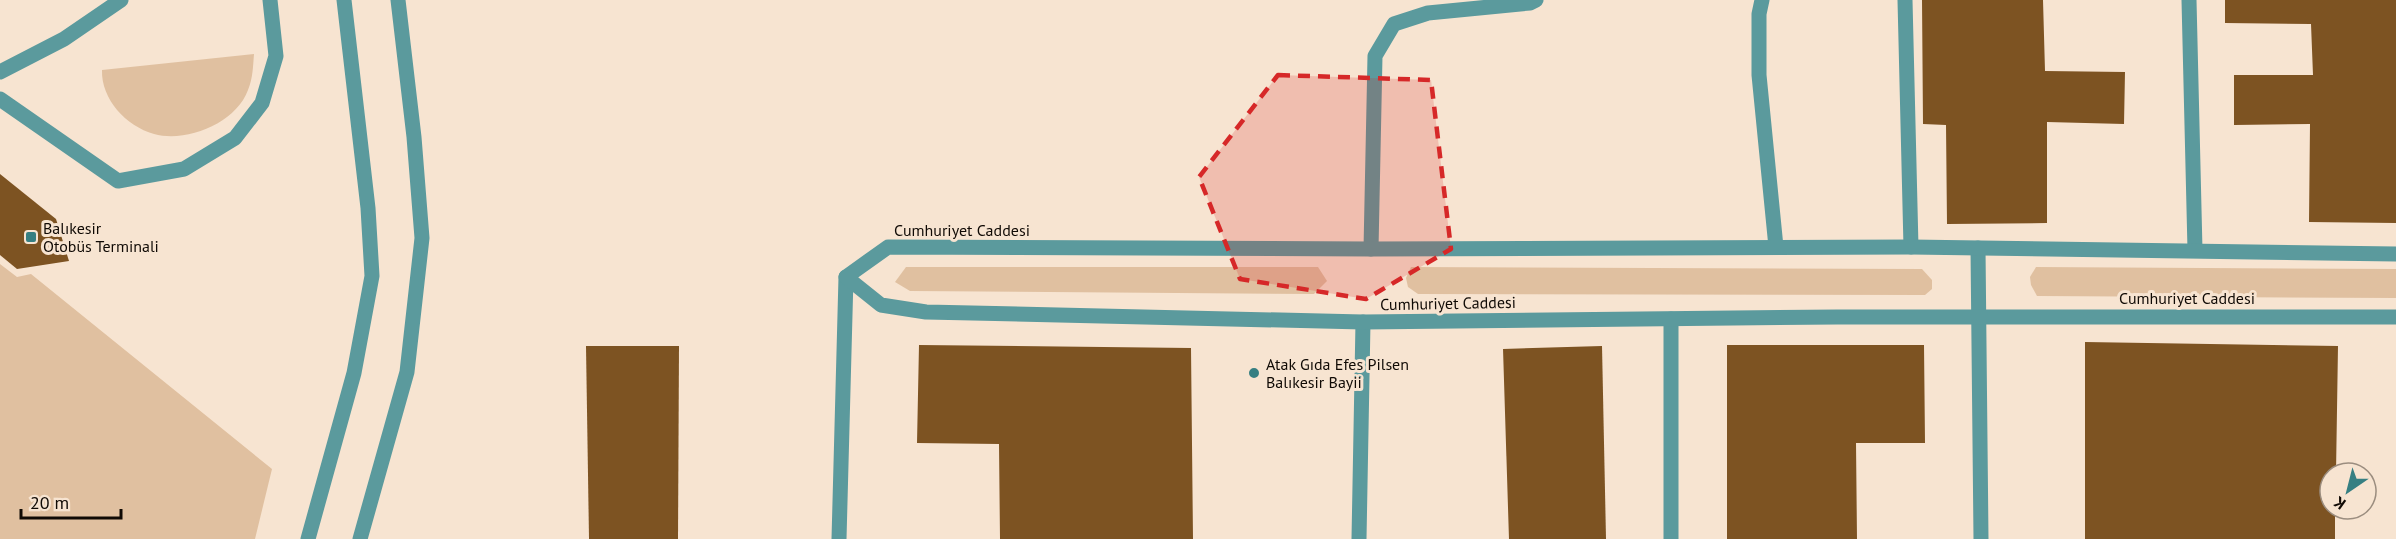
<svg xmlns="http://www.w3.org/2000/svg" width="2396" height="539" font-family="'PT Sans',sans-serif">
  <style>
    .green { fill: #e0c0a0 }
    .building { fill: #7d5322 }
    .lines { fill: none; stroke-linecap: round; stroke-linejoin: round }
    .lane { stroke: #5b9a9d; stroke-width: 15 }
    .street { stroke: #5b9a9d; stroke-width: 15 }
    .marked { fill: #d62828; fill-opacity: 0.2; stroke: #d62828; stroke-width: 4.5; stroke-dasharray: 12 8; stroke-linejoin: round }
    .poi-dot { fill: #367f82; stroke: #f7e4d1; stroke-width: 2 }
    .labels { text-anchor: middle; stroke-width: 6; stroke-linejoin: round; paint-order: stroke }
    .poi-label { font-size: 16px; fill: #100a05; stroke: #f7e4d1; text-anchor: start }
    .street-label { font-size: 16px; fill: #100a05; stroke: #f7e4d1 }
  </style>
  <rect width="100%" height="100%" fill="#f7e4d1"/>
  <g class="green">
    <path d="M254 54C253 66 253 78 248 90 236 123 187 143 154 134 126 126 101 99 102 70Z"/>
    <polygon points="0,264 17,277 31,274 272,469 255,539 0,539"/>
    <polygon points="906,267 1318,267 1327,281 1314,294 910,291 895,282"/>
    <polygon points="1411,267 1922,269 1932,280 1932,289 1925,295 1418,294 1408,287 1406,278"/>
    <polygon points="2036,267 2396,269 2396,298 2037,296 2031,285 2030,277"/>
  </g>
  <g class="building">
    <polygon points="1922,0 2043,0 2045,71 2125,72 2124,124 2047,122 2047,223 1947,224 1946,125 1923,124"/>
    <polygon points="2225,0 2396,0 2396,223 2309,222 2310,124 2234,125 2234,75 2313,75 2311,24 2225,23"/>
    <polygon points="0,174 56,219 69,261 17,269 0,255"/>
    <polygon points="2085,342 2338,346 2336,473 2330,473 2330,509 2335,509 2335,539 2085,539"/>
    <polygon points="919,345 1191,348 1193,539 1000,539 999,444 917,443"/>
    <polygon points="1727,345 1924,345 1925,443 1856,443 1857,539 1727,539"/>
    <polygon points="586,346 679,346 678,539 589,539"/>
    <polygon points="1602,346 1606,539 1509,539 1503,349"/>
  </g>
  <g class="lines">
    <g class="lane">
      <polyline points="2189,0 2195,250"/>
      <polyline points="0,72 64,39 121,0"/>
      <polyline points="0,99 118,181 184,169 235,138 262,103 276,56 270,0"/>
      <polyline points="1978,248 1981,539"/>
      <polyline points="1671,319 1671,539"/>
      <polyline points="308,539 354,373 372,276 368,208 344,0"/>
      <polyline points="839,539 846,277"/>
      <polyline points="1359,539 1363,322"/>
    </g>
    <g class="street">
      <polyline points="1762,0 1759,14 1759,75 1776,247"/>
      <polyline points="1905,0 1911,247"/>
      <polyline points="1371,249 1375,56 1394,24 1428,13 1530,3 1536,0"/>
      <polyline points="2396,254 1911,247 1371,249 888,247 846,277 881,305 926,312 1363,322 1837,317 2396,317"/>
      <polyline points="360,539 407,372 422,238 414,137 398,0"/>
    </g>
  </g>
  <path class="marked" d="M1278 75 1431 80 1451 249 1366 299 1240 279 1199 177Z"/>
  <g class="poi-dot">
    <rect x="25" y="231" width="12" height="12" rx="3"/>
    <circle cx="1254" cy="373" r="6"/>
  </g>
  <g class="labels">
    <g class="poi-label">
      <text x="43" y="234">Balıkesir<tspan x="43" dy="18">Otobüs Terminali</tspan></text>
      <text x="1266" y="370">Atak Gıda Efes Pilsen<tspan x="1266" dy="18">Balıkesir Bayii</tspan></text>
    </g>
    <g class="street-label">
      <text x="962" y="236">Cumhuriyet Caddesi</text>
      <text x="2187" y="304">Cumhuriyet Caddesi</text>
      <text transform="translate(1448 303) rotate(-1)" y="6">Cumhuriyet Caddesi</text>
    </g>
  </g>
  <g transform="translate(2348 491) rotate(215)"><circle r="28" fill="#f7e4d1" stroke="#9b8d7f" stroke-width="1.5"/>
  <path d="M0-4.5L10 22L0 15L-10 22Z" fill="#367f82"/>
  <text y="-9" font-size="16" font-weight="bold" text-anchor="middle" fill="#100a05">K</text>
  </g>
  <path d="M21 509v9h100v-9" fill="none" stroke="#100a05" stroke-width="3"/>
  <text x="30" y="509" font-size="18" fill="#100a05" stroke="#f7e4d1" stroke-width="4.5" paint-order="stroke">20 m</text>
</svg>
